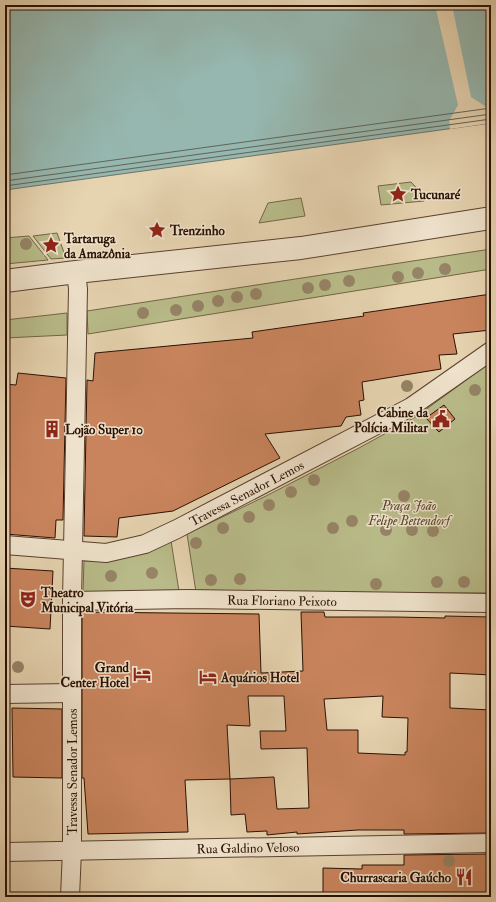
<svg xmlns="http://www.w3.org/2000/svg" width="496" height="902" font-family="'IM FELL Double Pica',serif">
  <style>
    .green { fill: #b8bb89; stroke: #726646 }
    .water { fill: #96b7af; stroke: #6b746a }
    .pier { fill: #e6d3b0 }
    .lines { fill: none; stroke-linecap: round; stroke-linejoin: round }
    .shore { stroke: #606458; stroke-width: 1 }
    .building { fill: #c9845d; stroke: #2b1002; fill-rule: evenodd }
    .minor-casing { stroke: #5a412e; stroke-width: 20 }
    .tertiary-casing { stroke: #5a412e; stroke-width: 24 }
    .minor { stroke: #efe2cc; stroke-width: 18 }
    .tertiary { stroke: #efe2cc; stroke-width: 22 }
    .tree { fill: #968466 }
    .labels { text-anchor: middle; stroke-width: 3; stroke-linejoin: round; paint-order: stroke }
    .poi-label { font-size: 13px; font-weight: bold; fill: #2b1002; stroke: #efe2cc; text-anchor: start }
    .street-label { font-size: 13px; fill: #2b1002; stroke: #efe2cc }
    .park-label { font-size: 13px; font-style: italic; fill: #55432a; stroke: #efe2cc }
  </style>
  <rect width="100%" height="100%" fill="#e6d3b0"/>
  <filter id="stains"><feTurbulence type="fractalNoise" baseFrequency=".005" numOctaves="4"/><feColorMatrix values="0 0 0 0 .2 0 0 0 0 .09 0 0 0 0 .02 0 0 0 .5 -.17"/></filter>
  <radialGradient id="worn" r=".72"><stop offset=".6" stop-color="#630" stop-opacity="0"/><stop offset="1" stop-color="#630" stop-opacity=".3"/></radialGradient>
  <g class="green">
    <polygon points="411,182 424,196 424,201 381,205 378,186"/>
    <polygon points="301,198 305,216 259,223 268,203"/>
    <polygon points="57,233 66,258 51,259 33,236"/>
    <polygon points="29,236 48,260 5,264 5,238"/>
    <polygon points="491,249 491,269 88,334 87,311"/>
    <polygon points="67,313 67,335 5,338 5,320"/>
    <polygon points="491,362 491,593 196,592 187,534 266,496 359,448 417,416"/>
    <polygon points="171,541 179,591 83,593 84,561 108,560"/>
  </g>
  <polygon class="water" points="5,5 491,5 491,123 5,190"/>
  <polygon class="pier" points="435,5 452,5 471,97 491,110 491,123 450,129 449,121 458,105"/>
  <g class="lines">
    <g class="shore">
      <polyline points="5,175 491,108"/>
      <polyline points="5,181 491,114"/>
      <polyline points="5,186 491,119"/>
    </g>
  </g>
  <g class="building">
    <polygon points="491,294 491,330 453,334 457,354 439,355 441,369 362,382 364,400 359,401 361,415 346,417 341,426 265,434 280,458 173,511 119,518 117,537 84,536 87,380 93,381 95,353 253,338 252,332 364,316 363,313"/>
    <polygon points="18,373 66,378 63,520 56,520 55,538 5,534 5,384 16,385"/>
    <polygon points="444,405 455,419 439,432 426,418"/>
    <polygon points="5,568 53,571 50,629 5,626"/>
    <path d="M82 612 259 614 261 673 303 671 301 612H324L325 617H396L445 618V616L491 617V675L450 673V708L491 710V833L404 834V830H358L297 834V832L267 835V831L247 832 245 814 231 815 230 779 185 780 188 832 88 834 84 778H82ZM248 696H284L286 731H260L261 749 307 748 309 808 277 809 274 777 230 779 227 725 250 726ZM383 696 382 717 408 718 407 752H405V755L358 753V730H327L324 699Z"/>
    <polygon points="12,708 62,709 62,778 13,777"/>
    <polygon points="491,854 491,897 323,897 323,868 362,869 362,865 404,865 404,855"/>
  </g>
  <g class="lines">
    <g class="minor-casing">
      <g id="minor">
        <path id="s1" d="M5 545 106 553 145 544 177 529 411 407 491 351"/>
        <path id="s2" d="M72 601 188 599 491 603"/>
        <polyline points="5,694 71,693"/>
        <path id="s3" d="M5 852 491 843"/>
        <polyline points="70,897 72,850 72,601 78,289 76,272"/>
      </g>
    </g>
    <g class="tertiary-casing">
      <polyline id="tertiary" points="5,281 76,272 301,248 491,218"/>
    </g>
    <use href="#minor" class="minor"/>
    <use href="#tertiary" class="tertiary"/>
  </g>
  <g class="tree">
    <circle cx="26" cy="244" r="6"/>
    <circle cx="445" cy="269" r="6"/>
    <circle cx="418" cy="273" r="6"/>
    <circle cx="398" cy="277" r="6"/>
    <circle cx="349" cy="281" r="6"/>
    <circle cx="325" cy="285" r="6"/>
    <circle cx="308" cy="288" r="6"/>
    <circle cx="256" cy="294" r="6"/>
    <circle cx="237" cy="297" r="6"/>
    <circle cx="218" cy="301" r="6"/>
    <circle cx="198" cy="306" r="6"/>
    <circle cx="176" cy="310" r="6"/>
    <circle cx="143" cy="313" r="6"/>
    <circle cx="407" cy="386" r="6"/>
    <circle cx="475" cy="390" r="6"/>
    <circle cx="314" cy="480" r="6"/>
    <circle cx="291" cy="492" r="6"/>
    <circle cx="404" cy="496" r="6"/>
    <circle cx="269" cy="505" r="6"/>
    <circle cx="249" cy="517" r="6"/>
    <circle cx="352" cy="521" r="6"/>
    <circle cx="223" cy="528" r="6"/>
    <circle cx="333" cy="528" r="6"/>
    <circle cx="386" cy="530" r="6"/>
    <circle cx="412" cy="530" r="6"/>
    <circle cx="433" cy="531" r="6"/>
    <circle cx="196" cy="543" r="6"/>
    <circle cx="152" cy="573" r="6"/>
    <circle cx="111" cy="576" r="6"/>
    <circle cx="240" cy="579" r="6"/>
    <circle cx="211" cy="580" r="6"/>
    <circle cx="437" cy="582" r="6"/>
    <circle cx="464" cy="582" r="6"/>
    <circle cx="376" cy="584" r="6"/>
    <circle cx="18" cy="667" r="6"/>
    <circle cx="449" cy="861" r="6"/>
  </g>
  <defs>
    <g id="sight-bare" transform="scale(1.38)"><path d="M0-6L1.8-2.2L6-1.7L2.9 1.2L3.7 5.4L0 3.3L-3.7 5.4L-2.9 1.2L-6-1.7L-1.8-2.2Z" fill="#8f2418" stroke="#efe2cc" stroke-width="2.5" paint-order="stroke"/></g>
    <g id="civic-bare" transform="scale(1.38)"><path d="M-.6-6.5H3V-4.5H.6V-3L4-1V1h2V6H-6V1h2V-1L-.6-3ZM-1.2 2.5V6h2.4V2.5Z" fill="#8f2418" stroke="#efe2cc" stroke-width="2.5" paint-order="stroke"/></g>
    <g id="building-bare" transform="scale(1.38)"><path d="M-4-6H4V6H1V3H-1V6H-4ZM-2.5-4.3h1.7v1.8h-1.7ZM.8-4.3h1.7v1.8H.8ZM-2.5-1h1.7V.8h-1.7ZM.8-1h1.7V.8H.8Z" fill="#8f2418" stroke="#efe2cc" stroke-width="2.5" paint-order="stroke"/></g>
    <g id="theatre-bare" transform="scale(1.38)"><path d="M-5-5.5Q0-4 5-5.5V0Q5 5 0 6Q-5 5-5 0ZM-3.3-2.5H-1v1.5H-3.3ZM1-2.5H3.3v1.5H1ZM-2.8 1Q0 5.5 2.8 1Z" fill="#8f2418" stroke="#efe2cc" stroke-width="2.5" paint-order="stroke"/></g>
    <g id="hotel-bare" transform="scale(1.38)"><path d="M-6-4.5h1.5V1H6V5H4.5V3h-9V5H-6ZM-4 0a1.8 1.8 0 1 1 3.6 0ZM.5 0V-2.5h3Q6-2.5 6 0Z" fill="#8f2418" stroke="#efe2cc" stroke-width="2.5" paint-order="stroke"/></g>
    <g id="restaurant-bare" transform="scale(1.38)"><path d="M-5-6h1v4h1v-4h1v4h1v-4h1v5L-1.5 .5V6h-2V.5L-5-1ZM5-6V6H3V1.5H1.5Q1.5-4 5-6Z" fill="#8f2418" stroke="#efe2cc" stroke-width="2.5" paint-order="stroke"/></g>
  </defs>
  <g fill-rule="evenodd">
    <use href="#sight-bare" x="398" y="194"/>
    <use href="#sight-bare" x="157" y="230"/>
    <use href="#sight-bare" x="51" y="245"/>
    <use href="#civic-bare" x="441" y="419"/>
    <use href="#building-bare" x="52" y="429"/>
    <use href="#theatre-bare" x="28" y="599"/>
    <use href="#hotel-bare" x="142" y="674"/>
    <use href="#hotel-bare" x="208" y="677"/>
    <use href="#restaurant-bare" x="464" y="877"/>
  </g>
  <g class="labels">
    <g class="poi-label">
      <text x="411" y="199">Tucunaré</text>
      <text x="170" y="235">Trenzinho</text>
      <text x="64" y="243">Tartaruga<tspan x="64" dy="15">da Amazônia</tspan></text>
      <text x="428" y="417" text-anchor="end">Cabine da<tspan x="428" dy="15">Polícia Militar</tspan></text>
      <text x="65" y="434">Lojão Super 10</text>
      <text x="41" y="597">Theatro<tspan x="41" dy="15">Municipal Vitória</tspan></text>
      <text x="129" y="672" text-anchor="end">Grand<tspan x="129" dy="15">Center Hotel</tspan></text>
      <text x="221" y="682">Aquários Hotel</text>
      <text x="451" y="882" text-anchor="end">Churrascaria Gaúcho</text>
    </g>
    <g class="street-label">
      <text dy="5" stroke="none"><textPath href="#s1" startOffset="255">Travessa Senador Lemos</textPath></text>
      <text dy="5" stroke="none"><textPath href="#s2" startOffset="210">Rua Floriano Peixoto</textPath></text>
      <text transform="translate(72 772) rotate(-90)" y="5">Travessa Senador Lemos</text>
      <text dy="5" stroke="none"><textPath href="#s3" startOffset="243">Rua Galdino Veloso</textPath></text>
    </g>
    <g class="park-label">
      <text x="409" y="510">Praça João<tspan x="409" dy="15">Felipe Bettendorf</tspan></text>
    </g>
  </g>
  <rect width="496" height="902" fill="none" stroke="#e6d3b0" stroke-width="20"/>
  <rect x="6" y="6" width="484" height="890" fill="none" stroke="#2b1002" stroke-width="2"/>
  <rect x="10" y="10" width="476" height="882" fill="none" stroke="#2b1002"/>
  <rect width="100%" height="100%" filter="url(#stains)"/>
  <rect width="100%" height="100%" fill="url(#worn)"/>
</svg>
